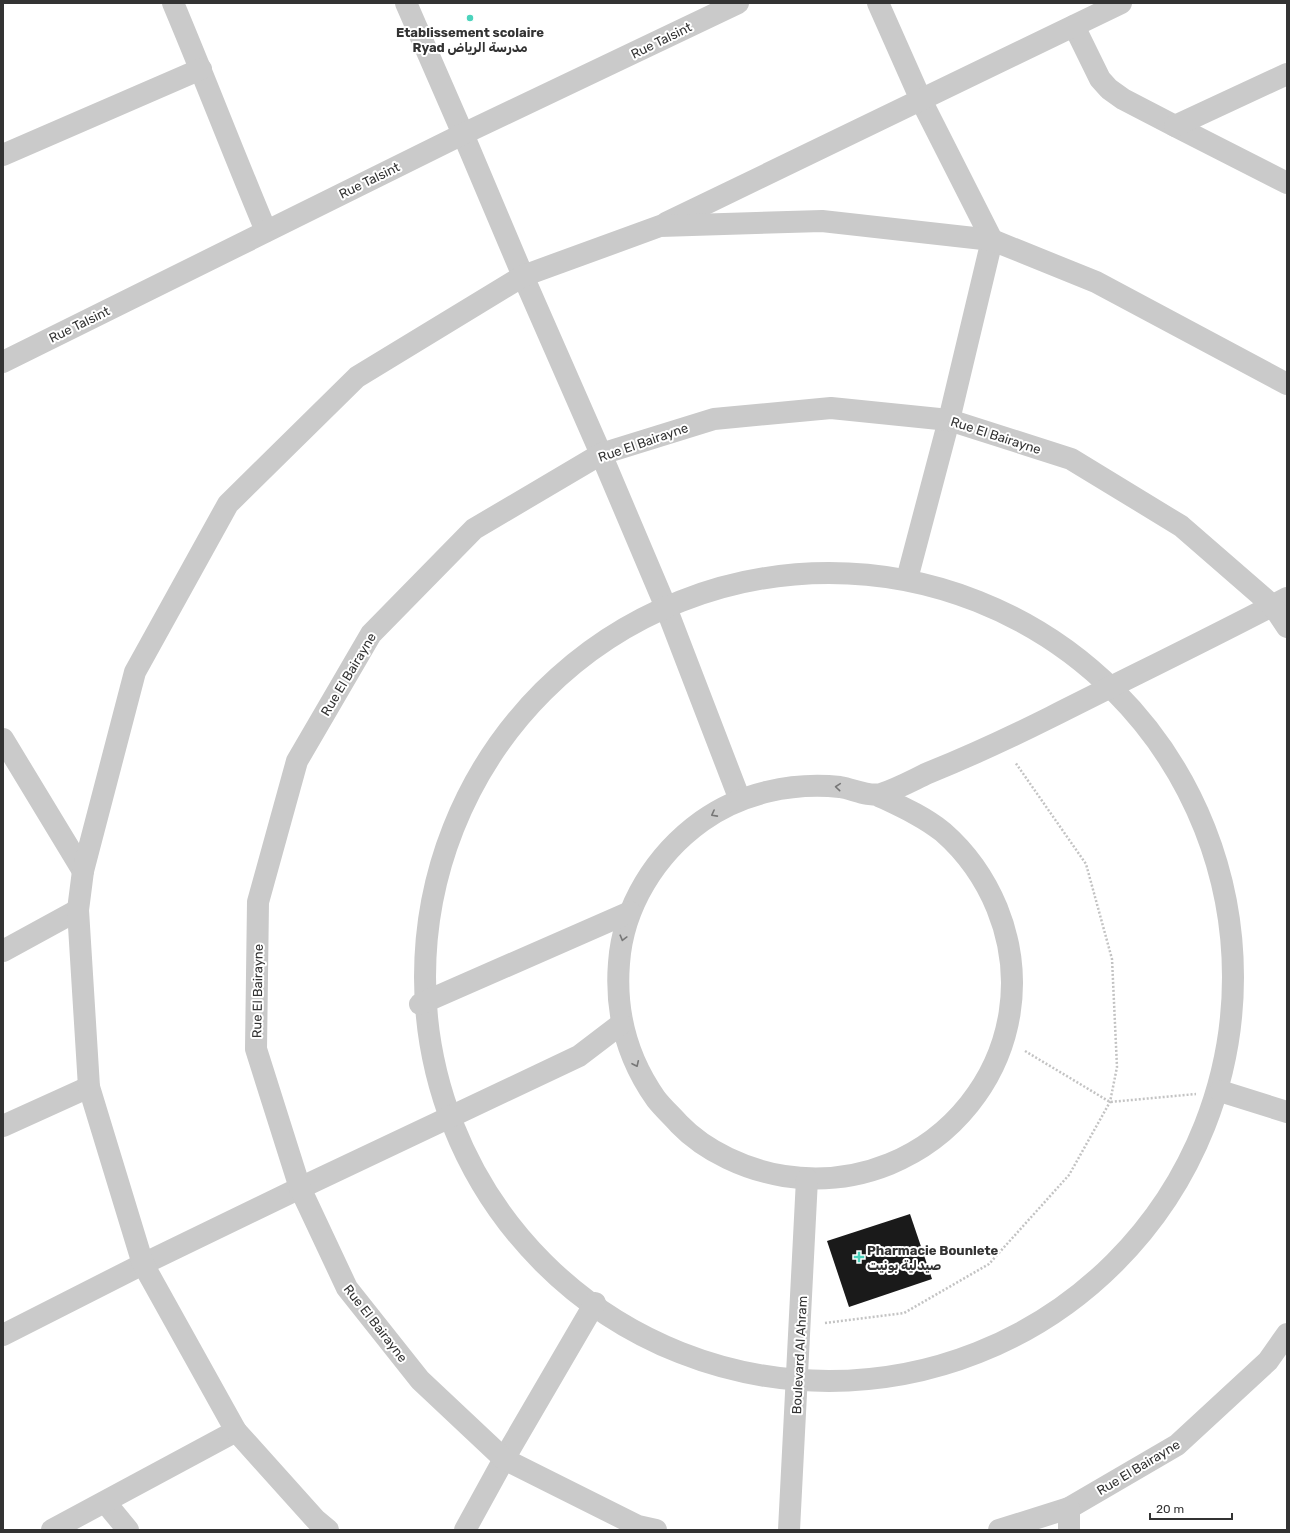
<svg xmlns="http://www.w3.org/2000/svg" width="1290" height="1533" font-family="Rubik,'Noto Naskh Arabic',sans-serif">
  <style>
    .building { fill: #1a1a1a }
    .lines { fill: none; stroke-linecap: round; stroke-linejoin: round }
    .path { stroke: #c3c3c3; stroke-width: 2.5; stroke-dasharray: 2 2; stroke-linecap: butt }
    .minor { stroke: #cacaca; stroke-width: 22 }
    .oneway { stroke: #777 }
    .poi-dot { fill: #4cd3bc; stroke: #fff; stroke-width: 1.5 }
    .labels { text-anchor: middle; stroke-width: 4; stroke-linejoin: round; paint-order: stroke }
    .poi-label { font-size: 13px; font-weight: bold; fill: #333; stroke: #fff }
    .street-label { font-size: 13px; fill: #333; stroke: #fff }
  </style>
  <rect width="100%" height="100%" fill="#fff"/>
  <polygon class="building" points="910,1214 932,1279 849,1307 827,1241"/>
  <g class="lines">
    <g class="path">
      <polyline points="1025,1051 1110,1102 1196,1094"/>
      <polyline points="825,1323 904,1313 989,1264 1069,1175 1110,1102 1117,1067 1112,959 1086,864 1015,762"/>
    </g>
    <g class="minor">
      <path d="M173 3C205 79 234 155 266 231"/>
      <polyline points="406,3 463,134 523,276 601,454 665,605 740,800"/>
      <polyline points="878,3 921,100 992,240 949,420 907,579"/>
      <polyline points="1074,26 1100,79 1109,89 1123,99 1175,126 1287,183"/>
      <polyline points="1175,126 1287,74"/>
      <polyline points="3,155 201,69"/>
      <polyline points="666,223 1121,3"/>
      <polyline points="3,362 463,134 738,3"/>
      <circle cx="829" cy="977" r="404"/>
      <polyline points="3,739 83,871"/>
      <path d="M877 795C900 806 923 816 943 832 967 853 985 879 997 908 1055 1051 936 1199 784 1176 747 1170 706 1152 679 1124 672 1116 663 1108 656 1099 627 1058 615 1013 619 963 623 906 656 854 702 821 741 793 792 782 840 787 853 789 868 797 881 794 897 789 913 780 928 773 970 756 1011 737 1051 717 1130 677 1209 639 1287 598"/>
      <polyline points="3,951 78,910"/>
      <polyline points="420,1004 630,912"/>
      <polyline points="1220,1091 1287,1112"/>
      <polyline points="3,1126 89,1087"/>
      <polyline points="3,1335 143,1264 300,1188 579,1056 621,1024"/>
      <polyline points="105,1502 128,1530"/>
      <polyline points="52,1530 236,1431"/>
      <polyline points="328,1530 316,1520 236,1431 143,1264 89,1087 78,910 83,871 135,672 228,504 357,377 523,276 660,226 822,221 992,240 1096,282 1287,384"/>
      <polyline points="465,1530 504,1459 595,1303"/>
      <polyline points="656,1530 638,1526 504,1459 420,1380 347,1288 300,1188 256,1049 258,902 297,761 371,634 474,529 601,454 714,419 831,408 949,420 1071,459 1181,526 1273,606 1287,627"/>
      <polyline points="789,1530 807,1179"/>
      <polyline points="999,1530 1069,1508 1177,1445 1268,1361 1287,1334"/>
      <polyline points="1069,1530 1069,1508"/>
    </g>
  </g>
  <defs><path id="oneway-chevron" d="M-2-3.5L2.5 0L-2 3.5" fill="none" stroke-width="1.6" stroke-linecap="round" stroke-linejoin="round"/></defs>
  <g class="oneway">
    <use href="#oneway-chevron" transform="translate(838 787) rotate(-175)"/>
    <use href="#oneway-chevron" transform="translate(714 814) rotate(152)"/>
    <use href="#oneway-chevron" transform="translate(623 938) rotate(105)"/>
    <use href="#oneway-chevron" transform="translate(636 1064) rotate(65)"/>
  </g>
  <g class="poi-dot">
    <circle cx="470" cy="18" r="4"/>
    <path d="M857 1251h4v4h4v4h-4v4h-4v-4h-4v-4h4z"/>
  </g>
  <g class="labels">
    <g class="poi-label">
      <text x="470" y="37">Etablissement scolaire<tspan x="470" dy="15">Ryad مدرسة الرياض</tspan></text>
      <text x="867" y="1255" text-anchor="start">Pharmacie Bounlete<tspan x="867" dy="15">صيدلية بونيت</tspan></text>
    </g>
    <g class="street-label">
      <text transform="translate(661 40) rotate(-26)" y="5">Rue Talsint</text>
      <text transform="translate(369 180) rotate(-26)" y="5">Rue Talsint</text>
      <text transform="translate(79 324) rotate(-26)" y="5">Rue Talsint</text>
      <text transform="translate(996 435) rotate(18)" y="5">Rue El Bairayne</text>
      <text transform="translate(643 442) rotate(-19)" y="5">Rue El Bairayne</text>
      <text transform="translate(348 674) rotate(-59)" y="5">Rue El Bairayne</text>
      <text transform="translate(257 991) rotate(-89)" y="5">Rue El Bairayne</text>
      <text transform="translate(376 1323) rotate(52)" y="5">Rue El Bairayne</text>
      <text transform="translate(799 1355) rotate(-87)" y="5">Boulevard Al Ahram</text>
      <text transform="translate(1138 1467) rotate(-31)" y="5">Rue El Bairayne</text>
    </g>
  </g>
  <rect width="1290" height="1533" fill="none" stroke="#333333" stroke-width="8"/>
  <path d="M1150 1513v6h82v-6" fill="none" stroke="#333333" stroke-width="2"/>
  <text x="1156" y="1513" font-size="12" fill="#333333" stroke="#ffffff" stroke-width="3" paint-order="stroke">20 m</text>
</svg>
